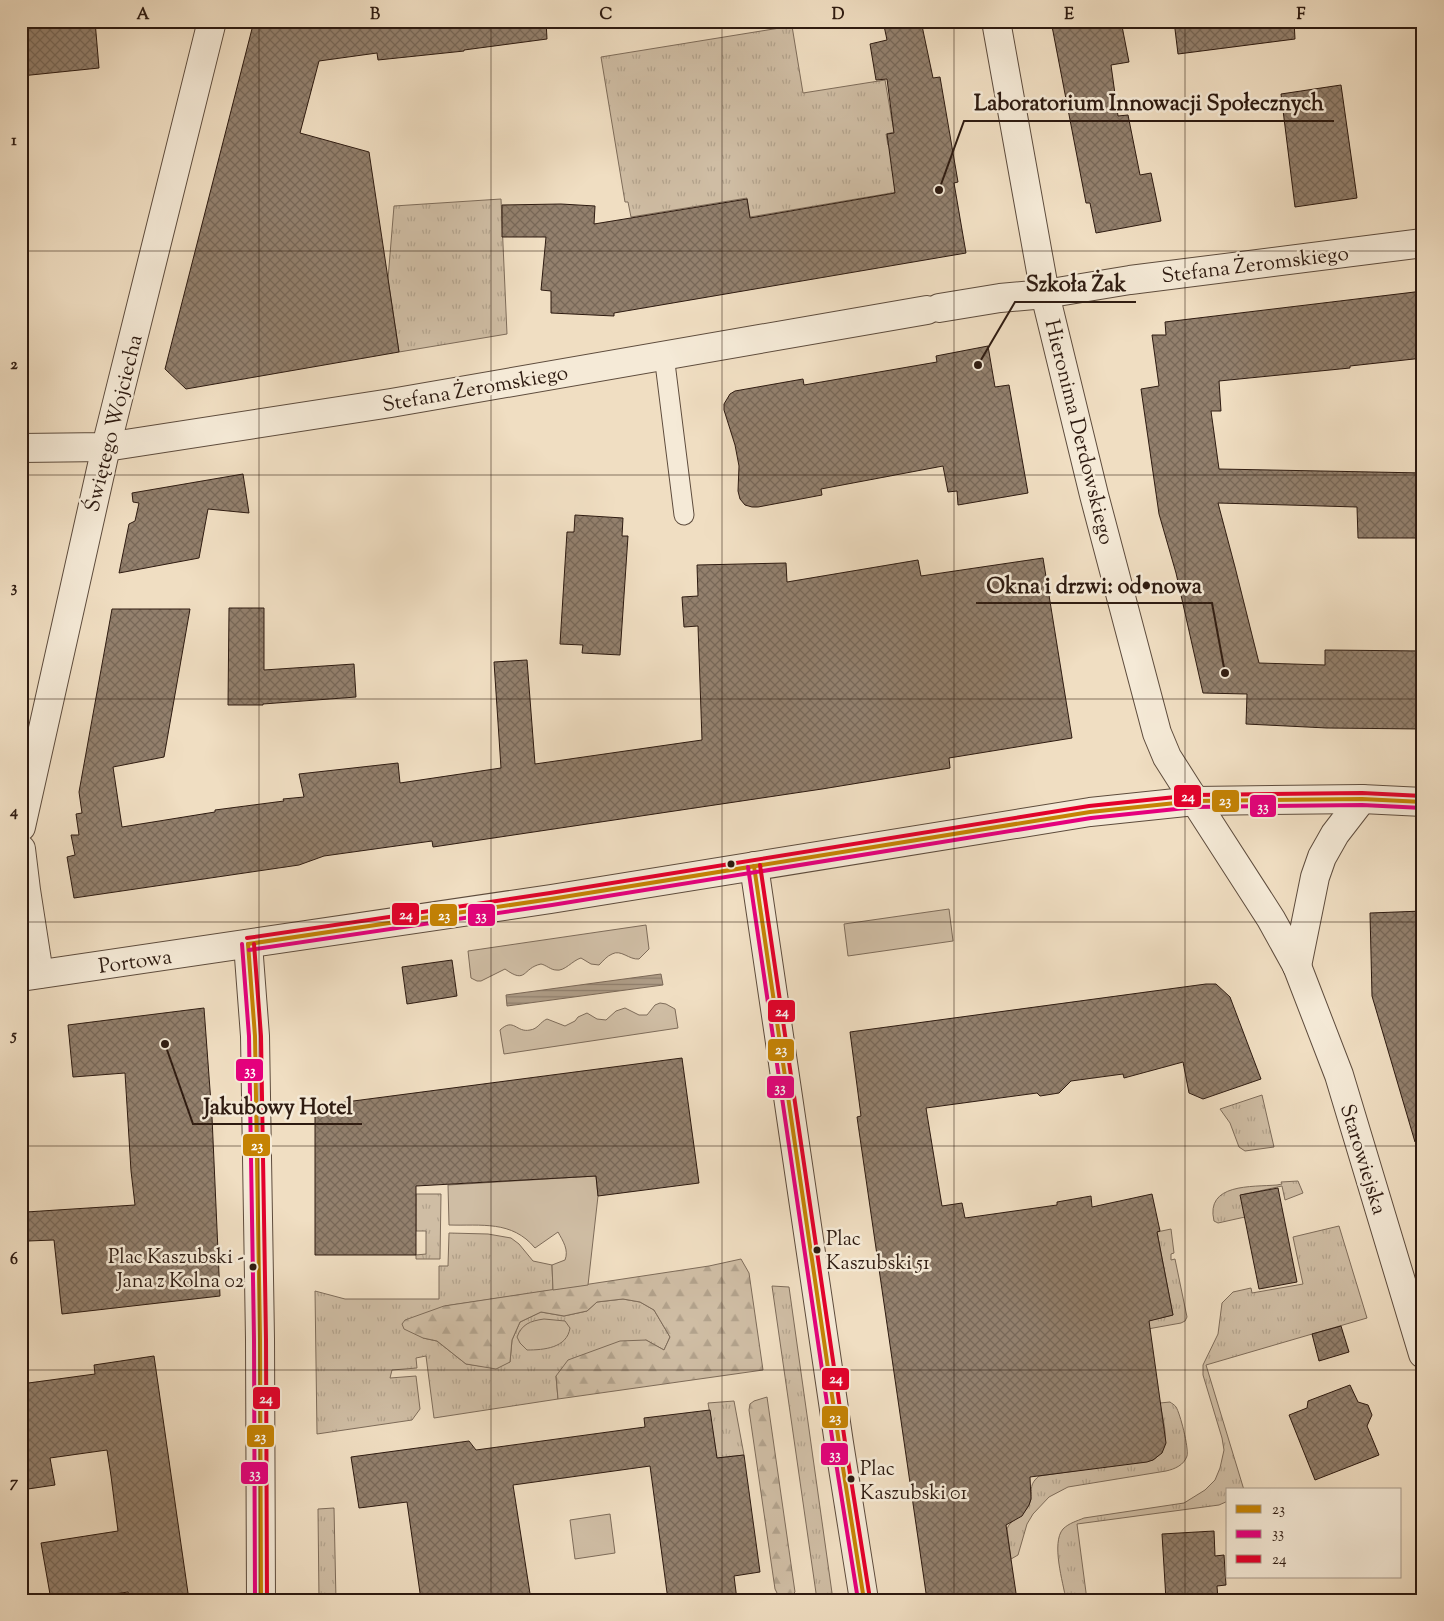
<svg xmlns="http://www.w3.org/2000/svg" width="1444" height="1621" font-family="'Sorts Mill Goudy',serif">
  <style>
    .grass { fill: url(#grass-tufts); stroke: #7e6c5a }
    .forest { fill: url(#forest-firs); stroke: #7e6c5a }
    .garden { fill: #cfbda4; stroke: #7e6c5a }
    .water { fill: url(#water-rules); stroke: #7b6857 }
    .building { fill: url(#building-cross-hatch); stroke: #2e1b11 }
    .lines { fill: none; stroke-linecap: round; stroke-linejoin: round }
    .service-casing { stroke: #5e4c3d; stroke-width: 21 }
    .minor-casing { stroke: #5e4c3d; stroke-width: 30 }
    .tertiary-casing { stroke: #5e4c3d; stroke-width: 30 }
    .service { stroke: #f5ead7; stroke-width: 19 }
    .minor { stroke: #f5ead7; stroke-width: 28 }
    .tertiary { stroke: #f5ead7; stroke-width: 28 }
    .bus-1-casing { stroke: #f5ead7; stroke-width: 8 }
    .bus-2-casing { stroke: #f5ead7; stroke-width: 8 }
    .bus-3-casing { stroke: #f5ead7; stroke-width: 8 }
    .bus-1 { stroke: #c58304; stroke-width: 4 }
    .bus-2 { stroke: #e5007d; stroke-width: 4 }
    .bus-3 { stroke: #e4002b; stroke-width: 4 }
    .grid { fill: none; stroke: #2e1b11; stroke-width: 1; stroke-opacity: 0.55 }
    .bus-dot { fill: #2e1b11; stroke: #f5ead7; stroke-width: 2 }
    .labels { text-anchor: middle; stroke-width: 5; stroke-linejoin: round; paint-order: stroke }
    .bus-label { font-size: 20px; fill: #2e1b11; stroke: #f5ead7; text-anchor: start }
    .street-label { font-size: 21px; fill: #2e1b11; stroke: #f5ead7 }
    .leader { fill: none; stroke: #2e1b11; stroke-width: 2 }
    .callout-dot { fill: #2e1b11; stroke: #f5ead7; stroke-width: 2 }
    .callout-label { font-size: 22px; text-anchor: middle; font-weight: bold; fill: #2e1b11; stroke: #f5ead7; stroke-width: 5; stroke-linejoin: round; paint-order: stroke }
    .line-badge { stroke: #f5ead7; stroke-width: 2 }
    .badge-label { font-size: 14px; text-anchor: middle; font-weight: bold; fill: #fff }
    .neatline { fill: none; stroke: #2e1b11; stroke-width: 2 }
    .grid-label { font-size: 16px; text-anchor: middle; font-weight: bold; fill: #2e1b11 }
  </style>
  <defs>
    <pattern id="grass-tufts" width="24" height="20" patternUnits="userSpaceOnUse" patternTransform="scale(1.25)"><rect width="24" height="20" fill="#cfbda4"/><path d="M3 7l-1-3M5 7V3M7 7l1-3M15 17l-1-3M17 17v-4M19 17l1-3" fill="none" stroke="#b2a28c"/></pattern>
    <pattern id="forest-firs" width="22" height="20" patternUnits="userSpaceOnUse" patternTransform="scale(1.25)"><rect width="22" height="20" fill="#cfbda4"/><path d="M5 1l3.5 6h-7zM16 11l3.5 6h-7z" fill="#b2a28c"/></pattern>
    <pattern id="water-rules" width="6" height="5" patternUnits="userSpaceOnUse" patternTransform="scale(1.25)"><rect width="6" height="5" fill="#ae9c86"/><path d="M0 2.5h6" fill="none" stroke="#8e7e6c"/></pattern>
    <pattern id="building-cross-hatch" width="8" height="8" patternUnits="userSpaceOnUse" patternTransform="scale(1.25)"><rect width="8" height="8" fill="#93806d"/><path d="M0 0l8 8M0 8l8-8" fill="none" stroke="#786858"/></pattern>
  </defs>
  <rect width="100%" height="100%" fill="#f0dec2"/>
  <filter id="stains"><feTurbulence type="fractalNoise" baseFrequency=".004" numOctaves="4"/><feColorMatrix values="0 0 0 0 .2 0 0 0 0 .09 0 0 0 0 .02 0 0 0 .5 -.17"/></filter>
  <radialGradient id="worn" r=".72"><stop offset=".6" stop-color="#630" stop-opacity="0"/><stop offset="1" stop-color="#630" stop-opacity=".3"/></radialGradient>
  <g class="grass">
    <polygon points="792,26 803,93 885,80 894,132 886,134 888,145 895,144 903,191 750,217 747,198 631,217 628,202 625,202 601,57"/>
    <polygon points="501,199 507,334 399,352 388,279 394,206"/>
    <polygon points="1262,1095 1274,1147 1245,1151 1239,1147 1230,1123 1220,1109"/>
    <path d="M1298 1181 1303 1193 1285 1200 1282 1186 1241 1195 1245 1217 1218 1223 1214 1221C1205 1183 1252 1187 1277 1185L1282 1184 1281 1182Z"/>
    <polygon points="416,1194 441,1194 440,1259 416,1259 416,1255 426,1254 426,1231 416,1231"/>
    <path d="M1339 1226 1367 1318 1206 1365 1244 1490H1228V1501L1219 1505 1077 1524 1087 1600H1066C1063 1582 1051 1543 1063 1529 1069 1523 1077 1521 1084 1518L1184 1503 1205 1490 1215 1480 1220 1468 1224 1450 1222 1438 1203 1375V1365L1218 1334 1222 1303 1233 1292 1251 1288 1252 1293 1303 1284 1293 1237Z"/>
    <polygon points="1171,1229 1174,1253 1171,1254 1171,1260 1175,1259 1187,1317 1185,1321 1181,1323 1131,1332 1130,1325 1173,1315 1157,1232"/>
    <polygon points="449,1233 488,1234 511,1238 519,1244 533,1261 552,1265 553,1290 445,1306 423,1338 437,1341 466,1364 480,1366 510,1362 512,1340 520,1322 541,1312 564,1316 587,1311 597,1302 623,1299 640,1302 654,1310 670,1337 664,1350 646,1340 556,1376 558,1399 434,1418 426,1356 416,1358 417,1368 392,1370 390,1378 416,1376 420,1409 412,1420 317,1434 315,1291 345,1299 439,1299 439,1266 448,1266"/>
    <polygon points="772,1286 789,1287 833,1600 817,1600"/>
    <polygon points="734,1401 744,1455 717,1458 708,1403"/>
    <path d="M1170 1402C1171 1403 1175 1405 1176 1407 1180 1413 1189 1448 1187 1456 1184 1465 1175 1469 1166 1471L1068 1487 1049 1497 1033 1514 1027 1524 1018 1555 1011 1559 1007 1529C1010 1519 1023 1517 1029 1505 1035 1492 1026 1487 1039 1476L1153 1460C1173 1448 1163 1422 1160 1403Z"/>
    <polygon points="334,1508 336,1600 319,1600 318,1509"/>
  </g>
  <g class="forest">
    <polygon points="741,1259 749,1273 763,1370 558,1399 556,1376 568,1360 620,1341 646,1340 664,1350 670,1337 654,1310 640,1302 623,1299 597,1302 587,1311 564,1316 541,1312 520,1322 512,1340 510,1362 496,1369 466,1364 437,1341 423,1338 404,1329 402,1324 405,1320 444,1306 709,1266"/>
    <polygon points="767,1397 795,1592 789,1598 779,1597 775,1589 749,1410 750,1404 754,1401"/>
  </g>
  <g class="garden">
    <polygon points="949,909 953,941 848,956 844,924"/>
    <path d="M646 925 649 949 639 959C629 960 621 949 612 954 607 956 603 961 599 965L591 964 581 958C573 960 564 972 556 970 551 970 546 965 541 964 522 968 527 985 505 969L481 981H477L471 978 468 951Z"/>
    <path d="M660 1003 666 1004 675 1009 678 1028 504 1054 500 1030C514 1017 516 1033 530 1030 538 1029 540 1022 547 1019L565 1026 575 1021 578 1017 587 1013 597 1019 606 1020 616 1011 625 1008 639 1015H647L655 1005Z"/>
    <path d="M596 1176 598 1196 588 1285 553 1290 552 1265 565 1260C569 1250 563 1241 558 1232L535 1248C512 1220 481 1226 449 1225L448 1185Z"/>
    <path d="M544 1319 565 1321 570 1328C567 1348 544 1350 527 1350L520 1343 517 1337C522 1324 530 1321 544 1319Z"/>
    <polygon points="610,1514 615,1553 575,1559 570,1520"/>
  </g>
  <polygon class="water" points="661,974 663,985 507,1006 506,995"/>
  <g class="building">
    <polygon points="39,21 95,21 99,68 21,76 21,23"/>
    <polygon points="254,21 546,21 547,39 464,50 464,51 378,60 377,53 319,61 300,133 369,152 399,352 186,389 165,369"/>
    <polygon points="883,21 921,21 933,78 940,77 958,182 954,183 966,253 614,313 614,316 551,313 551,291 541,290 546,237 502,237 502,205 561,204 595,206 594,224 747,199 750,218 895,193 887,134 894,133 887,79 876,80 870,44 887,40"/>
    <polygon points="1051,21 1121,21 1129,62 1111,65 1118,116 1128,115 1140,175 1151,173 1161,221 1096,233 1090,203 1086,203"/>
    <polygon points="1174,21 1294,21 1295,39 1178,54"/>
    <polygon points="1341,85 1357,198 1295,207 1281,94"/>
    <polygon points="1423,291 1423,358 1350,366 1350,368 1219,381 1221,411 1211,411 1219,469 1423,473 1423,538 1358,538 1357,507 1218,503 1235,567 1259,663 1325,665 1325,650 1423,651 1423,729 1327,728 1246,724 1247,694 1203,693 1176,573 1159,514 1141,389 1159,386 1152,335 1166,335 1165,322"/>
    <polygon points="988,346 995,387 1009,385 1028,493 958,505 957,491 948,492 943,466 821,489 822,495 758,507 752,507 745,505 740,499 738,491 739,466 735,445 724,410 724,404 730,394 735,391 803,379 804,385 937,362 936,356"/>
    <polygon points="243,474 249,513 208,509 199,558 119,573 129,524 135,521 139,503 133,502 132,493"/>
    <polygon points="575,515 623,518 622,536 628,536 620,655 582,653 583,645 560,644 567,532 574,532"/>
    <polygon points="1043,558 1072,738 949,758 950,768 822,789 433,847 432,841 324,856 299,865 74,898 67,857 75,855 71,835 79,835 76,814 82,813 79,792 112,609 190,609 164,757 113,767 122,827 215,812 215,810 284,801 283,799 304,797 299,774 398,763 400,783 501,768 494,662 527,660 535,764 702,740 698,626 684,627 682,597 698,596 697,565 786,563 787,582 918,560 921,576"/>
    <polygon points="229,608 264,608 264,670 354,664 356,697 263,704 263,705 228,705"/>
    <polygon points="1423,911 1423,1141 1415,1142 1372,996 1370,913"/>
    <polygon points="452,960 457,996 407,1004 402,967"/>
    <polygon points="1206,984 1216,984 1230,997 1261,1079 1203,1099 1189,1093 1183,1062 1124,1078 1123,1074 1071,1081 1059,1093 1040,1096 1037,1093 926,1108 942,1206 962,1203 965,1218 1057,1205 1057,1202 1091,1196 1092,1207 1152,1194 1160,1231 1157,1232 1173,1315 1149,1321 1166,1443 1162,1453 1153,1460 1147,1462 1030,1477 1031,1499 1029,1505 1022,1516 1006,1525 1017,1600 927,1600 857,1117 861,1116 850,1032"/>
    <polygon points="204,1008 212,1117 220,1296 62,1314 54,1240 28,1241 26,1212 135,1205 131,1171 125,1073 73,1077 68,1025"/>
    <polygon points="682,1058 699,1183 598,1196 596,1176 416,1186 416,1255 315,1255 315,1106"/>
    <polygon points="1278,1188 1297,1282 1259,1289 1240,1195"/>
    <polygon points="1341,1326 1349,1352 1319,1361 1312,1334"/>
    <polygon points="154,1356 189,1600 129,1600 128,1592 73,1600 51,1600 41,1543 118,1531 111,1476 107,1450 50,1458 55,1485 21,1490 21,1384 95,1374 94,1365"/>
    <polygon points="1350,1385 1358,1402 1368,1405 1372,1415 1367,1426 1379,1455 1315,1480 1289,1415 1307,1408 1308,1401"/>
    <polygon points="710,1410 717,1458 744,1455 760,1572 734,1576 737,1600 668,1600 650,1466 513,1485 531,1600 421,1600 407,1502 359,1508 351,1457 469,1441 476,1450 645,1427 644,1418"/>
    <polygon points="1214,1531 1215,1556 1224,1555 1226,1585 1217,1586 1218,1600 1166,1600 1162,1534"/>
  </g>
  <g class="lines">
    <g class="service-casing">
      <polyline id="service" points="664,355 684,515"/>
    </g>
    <g class="minor-casing">
      <g id="minor">
        <polyline points="996,21 1045,294 1094,495 1157,733 1167,757 1195,801"/>
        <polyline points="939,308 1000,298 1045,294 1130,280 1423,243"/>
        <polyline points="21,448 106,447 391,403 927,310"/>
        <polyline points="21,827 106,447 212,21"/>
        <polyline points="21,849 26,890 39,974"/>
        <polyline points="1297,966 1339,1075 1423,1354"/>
      </g>
    </g>
    <g class="tertiary-casing">
      <g id="tertiary">
        <polyline points="1195,801 1271,919 1297,966"/>
        <polyline points="754,866 839,1443 864,1600"/>
        <polyline points="248,944 255,1036 260,1339 261,1600"/>
        <polyline points="1297,966 1315,877 1322,857 1335,834 1362,799"/>
        <polyline points="21,977 551,899 1090,812 1195,801 1362,799 1423,802"/>
      </g>
    </g>
    <use href="#service" class="service"/>
    <use href="#minor" class="minor"/>
    <use href="#tertiary" class="tertiary"/>
    <g class="bus-1-casing">
      <g id="bus-1">
        <polyline points="754,866 839,1443 864,1600"/>
        <polyline points="248,944 551,899 1090,812 1195,801 1362,799 1423,802"/>
        <polyline points="248,944 255,1036 260,1339 261,1600"/>
      </g>
    </g>
    <g class="bus-2-casing">
      <g id="bus-2">
        <polyline points="748,867 833,1444 858,1600"/>
        <polyline points="242,944 249,1036 254,1339 255,1600"/>
        <polyline points="249,950 552,905 1091,818 1195,807 1362,805 1423,808"/>
      </g>
    </g>
    <g class="bus-3-casing">
      <g id="bus-3">
        <polyline points="760,865 845,1442 870,1599"/>
        <polyline points="247,938 550,893 1089,806 1195,795 1362,793 1423,796"/>
        <polyline points="254,944 261,1036 266,1339 267,1600"/>
      </g>
    </g>
    <use href="#bus-1" class="bus-1"/>
    <use href="#bus-2" class="bus-2"/>
    <use href="#bus-3" class="bus-3"/>
  </g>
  <path class="grid" d="M259 21V1600M491 21V1600M722 21V1600M954 21V1600M1185 21V1600M21 251H1423M21 475H1423M21 699H1423M21 922H1423M21 1146H1423M21 1370H1423"/>
  <g class="bus-dot">
    <circle cx="731" cy="864" r="4.5"/>
    <circle cx="817" cy="1250" r="4.5"/>
    <circle cx="253" cy="1267" r="4.5"/>
    <circle cx="851" cy="1479" r="4.5"/>
  </g>
  <g class="labels">
    <g class="bus-label">
      <text x="826" y="1245">Plac<tspan x="826" dy="24">Kaszubski 51</tspan></text>
      <text x="244" y="1263" text-anchor="end">Plac Kaszubski -<tspan x="244" dy="24">Jana z Kolna 02</tspan></text>
      <text x="860" y="1475">Plac<tspan x="860" dy="24">Kaszubski 01</tspan></text>
    </g>
    <g class="street-label">
      <text transform="translate(1255 264) rotate(-7)" y="7">Stefana Żeromskiego</text>
      <text transform="translate(475 388) rotate(-10)" y="7">Stefana Żeromskiego</text>
      <text transform="translate(113 423) rotate(-76)" y="7">Świętego Wojciecha</text>
      <text transform="translate(1080 432) rotate(76)" y="7">Hieronima Derdowskiego</text>
      <text transform="translate(135 961) rotate(-8)" y="7">Portowa</text>
      <text transform="translate(1364 1159) rotate(73)" y="7">Starowiejska</text>
    </g>
  </g>
  <path class="leader" d="M939 190L964 121H1334M978 365L1015 302H1136M1225 673L1212 603H976M165 1044L193 1124H362"/>
  <g class="callout-dot">
    <circle cx="939" cy="190" r="5"/>
    <circle cx="978" cy="365" r="5"/>
    <circle cx="1225" cy="673" r="5"/>
    <circle cx="165" cy="1044" r="5"/>
  </g>
  <g class="callout-label">
    <text x="1149" y="110">Laboratorium Innowacji Społecznych</text>
    <text x="1076" y="291">Szkoła Żak</text>
    <text x="1094" y="593">Okna i drzwi: od•nowa</text>
    <text x="278" y="1114">Jakubowy Hotel</text>
  </g>
  <g class="line-badge">
    <rect x="1173" y="784" width="29" height="24" rx="5" fill="#e4002b"/>
    <rect x="1211" y="789" width="29" height="24" rx="5" fill="#c58304"/>
    <rect x="1249" y="794" width="28" height="24" rx="5" fill="#e5007d"/>
    <rect x="391" y="902" width="29" height="24" rx="5" fill="#e4002b"/>
    <rect x="429" y="903" width="29" height="24" rx="5" fill="#c58304"/>
    <rect x="467" y="903" width="29" height="24" rx="5" fill="#e5007d"/>
    <rect x="767" y="999" width="29" height="24" rx="5" fill="#e4002b"/>
    <rect x="767" y="1038" width="28" height="24" rx="5" fill="#c58304"/>
    <rect x="235" y="1058" width="29" height="24" rx="5" fill="#e5007d"/>
    <rect x="766" y="1075" width="29" height="24" rx="5" fill="#e5007d"/>
    <rect x="242" y="1133" width="29" height="24" rx="5" fill="#c58304"/>
    <rect x="821" y="1367" width="29" height="24" rx="5" fill="#e4002b"/>
    <rect x="252" y="1386" width="29" height="24" rx="5" fill="#e4002b"/>
    <rect x="821" y="1405" width="28" height="24" rx="5" fill="#c58304"/>
    <rect x="246" y="1424" width="29" height="24" rx="5" fill="#c58304"/>
    <rect x="820" y="1442" width="29" height="24" rx="5" fill="#e5007d"/>
    <rect x="240" y="1461" width="29" height="24" rx="5" fill="#e5007d"/>
  </g>
  <g class="badge-label">
    <text x="1188" y="801">24</text>
    <text x="1225" y="805">23</text>
    <text x="1263" y="811">33</text>
    <text x="406" y="919">24</text>
    <text x="444" y="920">23</text>
    <text x="481" y="920">33</text>
    <text x="782" y="1016">24</text>
    <text x="781" y="1054">23</text>
    <text x="250" y="1075">33</text>
    <text x="780" y="1092">33</text>
    <text x="257" y="1150">23</text>
    <text x="836" y="1383">24</text>
    <text x="266" y="1403">24</text>
    <text x="835" y="1422">23</text>
    <text x="260" y="1441">23</text>
    <text x="835" y="1459">33</text>
    <text x="255" y="1478">33</text>
  </g>
  <rect width="1444" height="1621" fill="none" stroke="#f0dec2" stroke-width="55"/>
  <rect x="1226" y="1488" width="175" height="90" fill="#f5ead7" stroke="#a59788"/>
  <rect x="1236" y="1505" width="25" height="8" fill="#c58304" stroke="#a59788"/>
  <text x="1272" y="1514" font-size="15" fill="#2e1b11">23</text>
  <rect x="1236" y="1530" width="25" height="8" fill="#e5007d" stroke="#a59788"/>
  <text x="1272" y="1538" font-size="15" fill="#2e1b11">33</text>
  <rect x="1236" y="1555" width="25" height="8" fill="#e4002b" stroke="#a59788"/>
  <text x="1272" y="1564" font-size="15" fill="#2e1b11">24</text>
  <rect x="28" y="28" width="1388" height="1566" class="neatline"/>
  <g class="grid-label">
    <text x="143" y="19">A</text>
    <text x="375" y="19">B</text>
    <text x="606" y="19">C</text>
    <text x="838" y="19">D</text>
    <text x="1069" y="19">E</text>
    <text x="1301" y="19">F</text>
    <text x="14" y="145">1</text>
    <text x="14" y="369">2</text>
    <text x="14" y="592">3</text>
    <text x="14" y="816">4</text>
    <text x="14" y="1040">5</text>
    <text x="14" y="1264">6</text>
    <text x="14" y="1487">7</text>
  </g>
  <rect width="100%" height="100%" filter="url(#stains)"/>
  <rect width="100%" height="100%" fill="url(#worn)"/>
</svg>
